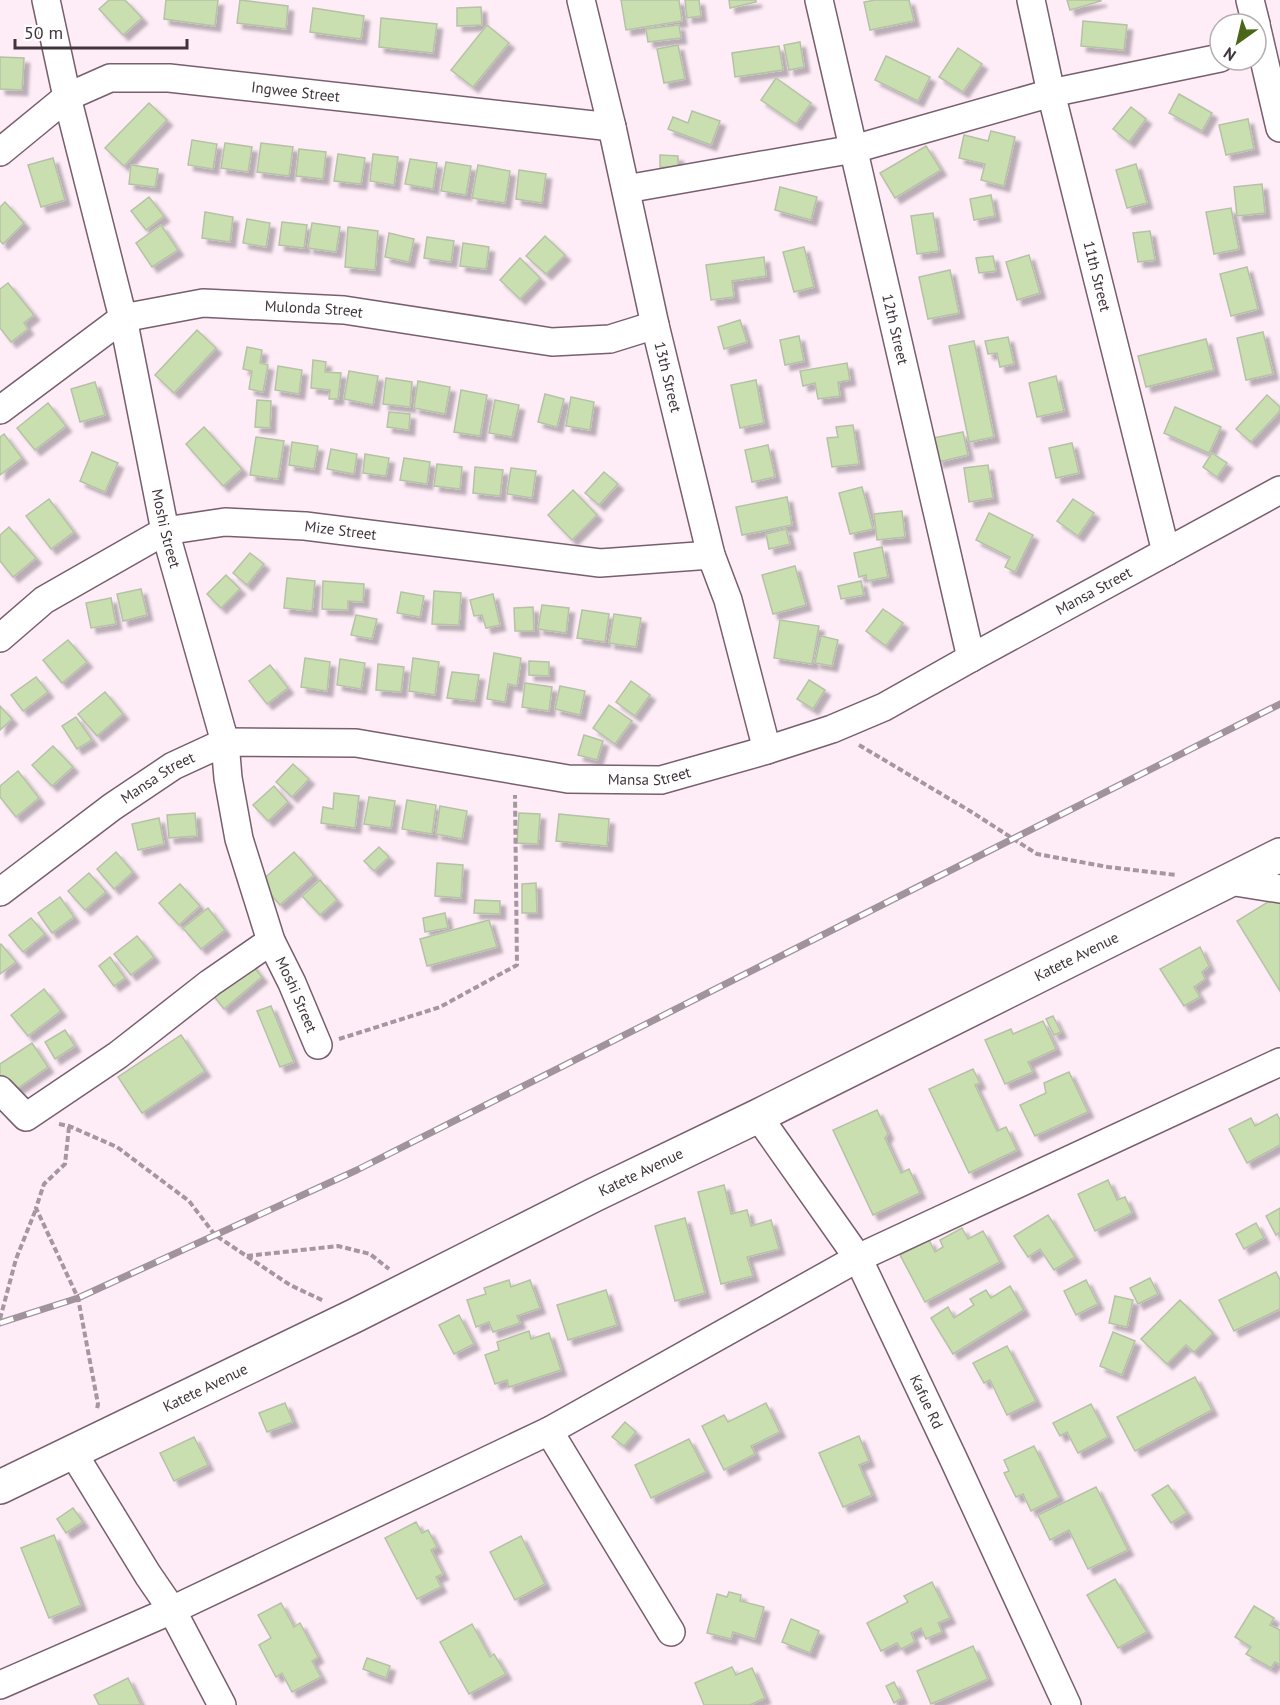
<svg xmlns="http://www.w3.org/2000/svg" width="1280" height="1705" font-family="'PT Sans',sans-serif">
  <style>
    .building { fill: #c9dfb0; stroke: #b6c2a7; stroke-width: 1.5; filter: url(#shadow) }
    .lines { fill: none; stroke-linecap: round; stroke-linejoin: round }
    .minor-casing { stroke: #785f6e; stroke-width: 30 }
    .tertiary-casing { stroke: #785f6e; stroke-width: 36 }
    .path { stroke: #a5969f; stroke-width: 4; stroke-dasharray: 6 3; stroke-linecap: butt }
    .minor { stroke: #fff; stroke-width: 27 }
    .tertiary { stroke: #fff; stroke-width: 33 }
    .rail-casing { stroke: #a1939c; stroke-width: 7 }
    .rail { stroke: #fff; stroke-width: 4.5; stroke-dasharray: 14; stroke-linecap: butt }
    .labels { text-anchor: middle; stroke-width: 4.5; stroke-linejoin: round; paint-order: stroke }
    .street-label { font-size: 15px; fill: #40353c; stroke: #fff }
  </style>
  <defs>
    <filter id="shadow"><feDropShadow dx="5.5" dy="5.5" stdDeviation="1.5" flood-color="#0004"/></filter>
  </defs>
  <rect width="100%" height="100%" fill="#feecf7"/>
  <g class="building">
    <polygon points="109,0 125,0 142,18 123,35 99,9"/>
    <polygon points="166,0 218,0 215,26 164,19"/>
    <polygon points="240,0 288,6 286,29 237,23"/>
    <polygon points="621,0 679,0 682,21 626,30"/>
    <polygon points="685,0 699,0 701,16 687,18"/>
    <polygon points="729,0 756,0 756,2 730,8"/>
    <polygon points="875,0 909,0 914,21 870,30 864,2"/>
    <polygon points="1067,0 1100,0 1101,1 1070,10"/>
    <polygon points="481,7 482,25 457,26 457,8"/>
    <polygon points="313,8 364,16 361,39 310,32"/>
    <polygon points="381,18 437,24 433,53 379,47"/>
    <polygon points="1083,21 1127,25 1124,50 1081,46"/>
    <polygon points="487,25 509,43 473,87 451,70"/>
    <polygon points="679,25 681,38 648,42 646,29"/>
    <polygon points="800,42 804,67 789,70 784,45"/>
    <polygon points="678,45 685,79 664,83 657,49"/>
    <polygon points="779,46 783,70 735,77 732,53"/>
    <polygon points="958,48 982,64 963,92 939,77"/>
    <polygon points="886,56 930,77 918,101 875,80"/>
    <polygon points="0,57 24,58 22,90 0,89"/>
    <polygon points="776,78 811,103 796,124 761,100"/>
    <polygon points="1179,94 1212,113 1202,131 1169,113"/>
    <polygon points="149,103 167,120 124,166 105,148"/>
    <polygon points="1131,107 1146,119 1129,142 1113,129"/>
    <polygon points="692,111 720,121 711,145 668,129 673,117 688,123"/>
    <polygon points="1248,119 1254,149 1226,155 1219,125"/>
    <polygon points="991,131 1015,137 1004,186 981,180 985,164 959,158 964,135 988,141"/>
    <polygon points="192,140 217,144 213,169 188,165"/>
    <polygon points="225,143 252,147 248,172 221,168"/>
    <polygon points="261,143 293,147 289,176 257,172"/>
    <polygon points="926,146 941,170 895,198 880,173"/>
    <polygon points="299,149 326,152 323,179 296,176"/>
    <polygon points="338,154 365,158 361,184 334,181"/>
    <polygon points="373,154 398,157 394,185 370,181"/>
    <polygon points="660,155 678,156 678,168 660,167"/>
    <polygon points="53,158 65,200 41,207 28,165"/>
    <polygon points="410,159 437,163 433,189 405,184"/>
    <polygon points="446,162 471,166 466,195 441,191"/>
    <polygon points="1136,164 1147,203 1127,208 1116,170"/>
    <polygon points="131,165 158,169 155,187 129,184"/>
    <polygon points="478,165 510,171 505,203 472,198"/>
    <polygon points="519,170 546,174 542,203 516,199"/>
    <polygon points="1262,184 1265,213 1237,216 1234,187"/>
    <polygon points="780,187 817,197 811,220 775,210"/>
    <polygon points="991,195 995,216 974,220 970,199"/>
    <polygon points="149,197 164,216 146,230 131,211"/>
    <polygon points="5,202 24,223 3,244 0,241 0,207"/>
    <polygon points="1231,208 1239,249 1214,254 1206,212"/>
    <polygon points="205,212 233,217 230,242 202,238"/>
    <polygon points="933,213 939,251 917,254 911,216"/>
    <polygon points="247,219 270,223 266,247 243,243"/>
    <polygon points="282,222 307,225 304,248 279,245"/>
    <polygon points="312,223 340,227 336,252 308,248"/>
    <polygon points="161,225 178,250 152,267 136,243"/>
    <polygon points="348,227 378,231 375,270 345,267"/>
    <polygon points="1150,231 1155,260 1138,262 1133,233"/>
    <polygon points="389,233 414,239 409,262 385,257"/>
    <polygon points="545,236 565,255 546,274 526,256"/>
    <polygon points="427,237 454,241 451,262 424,258"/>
    <polygon points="463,243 489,247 486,269 460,266"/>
    <polygon points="804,247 814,287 794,292 783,252"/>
    <polygon points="1029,255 1040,293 1017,300 1006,262"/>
    <polygon points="993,256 996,271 979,273 976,258"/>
    <polygon points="764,257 766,276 732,281 734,297 711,300 706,265"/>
    <polygon points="520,258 540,278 520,299 500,280"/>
    <polygon points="1247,267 1258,309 1231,316 1220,274"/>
    <polygon points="950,270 959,313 928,319 919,277"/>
    <polygon points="8,283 34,315 24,323 28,329 11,342 0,328 0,289"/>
    <polygon points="740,320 747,342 724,349 718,327"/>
    <polygon points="197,330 216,348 174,393 155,375"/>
    <polygon points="1263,332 1273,374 1246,380 1237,338"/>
    <polygon points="799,336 804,361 785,365 780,340"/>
    <polygon points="1008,337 1014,364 1000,367 997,353 988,354 985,341"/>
    <polygon points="1206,339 1214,370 1146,387 1138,356"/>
    <polygon points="974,341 994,437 969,442 949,346"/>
    <polygon points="247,347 262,350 260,363 268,365 263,392 249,389 252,371 243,369"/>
    <polygon points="313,360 326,362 325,372 341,373 338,399 329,399 330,390 311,388"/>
    <polygon points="847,363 850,380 838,382 840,396 818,399 815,383 803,386 800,371"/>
    <polygon points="278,366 302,370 299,394 275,390"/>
    <polygon points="349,371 378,376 373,405 344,399"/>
    <polygon points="1056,376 1064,411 1037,417 1029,383"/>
    <polygon points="386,378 412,382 410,407 383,404"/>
    <polygon points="756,380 764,423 740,428 731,385"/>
    <polygon points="418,381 450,387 445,414 414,408"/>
    <polygon points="95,382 105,415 80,422 71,389"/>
    <polygon points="461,390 487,395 480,436 454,432"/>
    <polygon points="545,394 564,399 557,427 538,422"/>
    <polygon points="1267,395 1280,407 1280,411 1251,442 1236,429"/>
    <polygon points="571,397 594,402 590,430 566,426"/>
    <polygon points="257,400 271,401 270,428 255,427"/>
    <polygon points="495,400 519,405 512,437 489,433"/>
    <polygon points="48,403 66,426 35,450 17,428"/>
    <polygon points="1175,407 1221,427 1209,453 1164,433"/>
    <polygon points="389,412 410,414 409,430 387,427"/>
    <polygon points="853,425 859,464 832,467 827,438 838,437 836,427"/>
    <polygon points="204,427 242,469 223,486 186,444"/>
    <polygon points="963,432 968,455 938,462 933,438"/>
    <polygon points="4,434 22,458 0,475 0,437"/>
    <polygon points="256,437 284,441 278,479 250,475"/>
    <polygon points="292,442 318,446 314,469 289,465"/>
    <polygon points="1072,443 1079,473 1056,478 1049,448"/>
    <polygon points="768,445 775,477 752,482 745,450"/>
    <polygon points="331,449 357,454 354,474 327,469"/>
    <polygon points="92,452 118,463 105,492 80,481"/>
    <polygon points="1212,453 1227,463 1217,477 1203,467"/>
    <polygon points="365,454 389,458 386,476 363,473"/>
    <polygon points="404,458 430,462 427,484 400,480"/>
    <polygon points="437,464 462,467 460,489 434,486"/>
    <polygon points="988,465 993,498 969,502 964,468"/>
    <polygon points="475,467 503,470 500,496 473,493"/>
    <polygon points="511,468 536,471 532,498 507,494"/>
    <polygon points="604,472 618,484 599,505 585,493"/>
    <polygon points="862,487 873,529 850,534 839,493"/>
    <polygon points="573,490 597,515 572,540 548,515"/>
    <polygon points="787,497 792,525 742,535 736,507"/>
    <polygon points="49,499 74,532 51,549 26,516"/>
    <polygon points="1073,499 1094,513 1078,536 1057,521"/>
    <polygon points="902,511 905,537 877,540 874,514"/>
    <polygon points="989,513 1033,535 1015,572 1005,567 1010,557 976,540"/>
    <polygon points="9,527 36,558 13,577 0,561 0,535"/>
    <polygon points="786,529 790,544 769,549 766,534"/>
    <polygon points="882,547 888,577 867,581 866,575 859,577 854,553"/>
    <polygon points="250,553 264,564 247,585 233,573"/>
    <polygon points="795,566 806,605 773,614 762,575"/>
    <polygon points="226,575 240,589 221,608 207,594"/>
    <polygon points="287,578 315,581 312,611 284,608"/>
    <polygon points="323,581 364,584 363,602 348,601 348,610 322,609"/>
    <polygon points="861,581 864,595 841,599 838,586"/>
    <polygon points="141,589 147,615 123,621 117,594"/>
    <polygon points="434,591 461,593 459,625 432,624"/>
    <polygon points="401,592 424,596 420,617 397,613"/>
    <polygon points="493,594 500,625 486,628 482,615 474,616 470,600"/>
    <polygon points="111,598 116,624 91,628 86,603"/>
    <polygon points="542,605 569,608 566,633 538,629"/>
    <polygon points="533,607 534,631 515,631 514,608"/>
    <polygon points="883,609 903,623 886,646 866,631"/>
    <polygon points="582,610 609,614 605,642 577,638"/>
    <polygon points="614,614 641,618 636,647 609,643"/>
    <polygon points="356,615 377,619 372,639 351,635"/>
    <polygon points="780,620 819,626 812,664 774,658"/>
    <polygon points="821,636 838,640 832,666 815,663"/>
    <polygon points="68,640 87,662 62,683 43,660"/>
    <polygon points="494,653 521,658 517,686 508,684 505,702 487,699"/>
    <polygon points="305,658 330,662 327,691 301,687"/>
    <polygon points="413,658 439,662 435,695 409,691"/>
    <polygon points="340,659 365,663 361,689 337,685"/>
    <polygon points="529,661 549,662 549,676 529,675"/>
    <polygon points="378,664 404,667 401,692 376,690"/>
    <polygon points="270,665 288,688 267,704 249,681"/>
    <polygon points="452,672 479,675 475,701 447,698"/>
    <polygon points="36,677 48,692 23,711 11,695"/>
    <polygon points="809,680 825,690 813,709 797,699"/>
    <polygon points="631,681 650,695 635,716 616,702"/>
    <polygon points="525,683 552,687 549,711 522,707"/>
    <polygon points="560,686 585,691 580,715 555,709"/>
    <polygon points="105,692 123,714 97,736 78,714"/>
    <polygon points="609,705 632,721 615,744 593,728"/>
    <polygon points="0,706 12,719 0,730"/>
    <polygon points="76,717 92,740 77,749 62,726"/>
    <polygon points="584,735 603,741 597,760 578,755"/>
    <polygon points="53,746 73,767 52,786 32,765"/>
    <polygon points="293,764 309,779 292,797 276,782"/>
    <polygon points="18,771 39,798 16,817 0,797 0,786"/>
    <polygon points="274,786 288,802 268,821 253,805"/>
    <polygon points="334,793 359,796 355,828 321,823 323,807 333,809"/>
    <polygon points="369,797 395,801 391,828 364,824"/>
    <polygon points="407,800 436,805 432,834 402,829"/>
    <polygon points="440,806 467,811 462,839 436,834"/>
    <polygon points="195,813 197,836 169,838 167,815"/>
    <polygon points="519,813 540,814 538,844 517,843"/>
    <polygon points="559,814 609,819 607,846 556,841"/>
    <polygon points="159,818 164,844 138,850 132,824"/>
    <polygon points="379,847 389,857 374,871 364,861"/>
    <polygon points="116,852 133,872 114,889 97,869"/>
    <polygon points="294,852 314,875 280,905 260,882"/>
    <polygon points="437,863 463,865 461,898 435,896"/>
    <polygon points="89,873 106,892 85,910 68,891"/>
    <polygon points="320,880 337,900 320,915 302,896"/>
    <polygon points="536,883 537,913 522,913 522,884"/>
    <polygon points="180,884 200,906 179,925 159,903"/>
    <polygon points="60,897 74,917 52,933 38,913"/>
    <polygon points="1276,897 1280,903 1280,991 1237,921"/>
    <polygon points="475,900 500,901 500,914 474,913"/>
    <polygon points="208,908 225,930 201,949 183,928"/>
    <polygon points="445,913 448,928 425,932 423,918"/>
    <polygon points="31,918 45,934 23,952 9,935"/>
    <polygon points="489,920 497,947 427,966 420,939"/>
    <polygon points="137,936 154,957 131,975 114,954"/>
    <polygon points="1,944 16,962 0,974 0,945"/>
    <polygon points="1200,947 1209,966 1202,972 1205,979 1194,987 1200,997 1184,1006 1160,969"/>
    <polygon points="110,957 125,978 114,986 99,966"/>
    <polygon points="248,960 262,977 224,1009 210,991"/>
    <polygon points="44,989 61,1011 28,1036 11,1015"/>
    <polygon points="271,1006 294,1062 280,1067 257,1011"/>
    <polygon points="1053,1016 1061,1032 1054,1035 1046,1019"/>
    <polygon points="1043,1021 1056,1049 1028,1062 1033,1072 1005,1084 985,1040 1011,1029 1013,1034"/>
    <polygon points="65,1030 75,1046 55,1059 45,1042"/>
    <polygon points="181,1035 205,1071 142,1113 118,1077"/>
    <polygon points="32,1043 48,1067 11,1093 0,1077 0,1064"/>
    <polygon points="973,1069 980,1083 975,1085 997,1131 1006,1127 1017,1150 969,1173 929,1089"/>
    <polygon points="1069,1072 1088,1112 1035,1136 1020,1105 1046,1093 1044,1083"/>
    <polygon points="877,1110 888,1134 885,1138 901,1173 909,1169 920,1193 873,1215 833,1130"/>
    <polygon points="1277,1114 1280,1120 1280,1145 1247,1163 1229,1129 1251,1118 1255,1126"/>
    <polygon points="1108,1180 1117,1200 1125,1197 1132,1213 1095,1231 1078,1194"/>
    <polygon points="724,1185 731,1214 747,1210 751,1226 771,1220 779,1249 747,1257 753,1276 721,1284 698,1192"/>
    <polygon points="1280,1208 1280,1232 1276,1235 1266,1216"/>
    <polygon points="1048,1215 1075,1257 1054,1270 1040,1249 1028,1257 1014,1236"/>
    <polygon points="685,1218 705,1293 675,1301 655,1226"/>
    <polygon points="1256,1223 1264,1238 1244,1249 1236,1234"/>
    <polygon points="962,1228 968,1239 983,1231 1000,1262 925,1302 900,1255 929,1240 935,1252 943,1247 940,1240"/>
    <polygon points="1276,1272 1280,1280 1280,1309 1234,1331 1219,1300"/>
    <polygon points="1150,1278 1158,1294 1138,1304 1130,1288"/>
    <polygon points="509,1280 511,1287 530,1280 540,1308 517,1316 520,1323 493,1332 489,1322 476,1327 467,1300 486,1294 484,1288"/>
    <polygon points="1086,1280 1098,1304 1076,1315 1064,1291"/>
    <polygon points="1010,1286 1024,1310 953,1354 931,1318 948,1307 954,1318 974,1305 970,1299 986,1290 991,1298"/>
    <polygon points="606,1290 617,1325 568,1340 557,1305"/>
    <polygon points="1115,1296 1133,1300 1127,1327 1109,1323"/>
    <polygon points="1180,1300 1213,1333 1194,1352 1186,1345 1167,1364 1141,1339"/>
    <polygon points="459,1315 474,1344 454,1354 439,1325"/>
    <polygon points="529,1331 531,1339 549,1333 561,1370 509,1387 507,1380 495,1384 485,1355 499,1350 497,1342"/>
    <polygon points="1113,1332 1135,1341 1122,1375 1100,1366"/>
    <polygon points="1007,1346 1036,1401 1007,1415 990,1380 984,1383 973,1363"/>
    <polygon points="1195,1377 1212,1410 1135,1451 1117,1417"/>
    <polygon points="285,1403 293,1422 267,1432 259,1413"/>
    <polygon points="766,1403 780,1432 751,1446 755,1454 724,1470 702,1426 724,1415 728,1422"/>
    <polygon points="1091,1404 1108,1437 1078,1453 1067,1432 1060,1436 1053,1423"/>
    <polygon points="625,1422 636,1432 624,1446 612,1437"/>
    <polygon points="859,1436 869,1461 859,1465 872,1495 843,1507 819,1453"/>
    <polygon points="194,1437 208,1465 174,1481 160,1453"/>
    <polygon points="689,1439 706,1472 651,1498 635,1465"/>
    <polygon points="1034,1446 1059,1497 1031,1511 1023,1494 1016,1497 1004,1473 1009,1471 1004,1460"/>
    <polygon points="1168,1485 1187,1513 1171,1523 1152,1495"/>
    <polygon points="1096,1487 1128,1550 1088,1569 1069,1530 1050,1540 1038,1515"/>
    <polygon points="73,1508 83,1522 66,1533 57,1519"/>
    <polygon points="416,1522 422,1533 428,1530 437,1547 431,1550 443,1574 436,1577 441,1587 417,1599 385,1538"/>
    <polygon points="54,1535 81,1605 49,1618 21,1548"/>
    <polygon points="521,1536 545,1584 515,1600 490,1552"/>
    <polygon points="1115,1579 1147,1632 1118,1648 1087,1595"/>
    <polygon points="932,1582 950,1618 938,1623 942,1632 926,1639 921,1628 911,1633 915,1642 901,1649 897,1643 881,1651 867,1623 908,1602 904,1596"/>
    <polygon points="729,1592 741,1595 740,1601 764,1607 755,1639 733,1632 731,1639 707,1633 717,1594 727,1597"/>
    <polygon points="281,1603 294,1627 300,1623 318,1657 312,1661 321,1677 292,1692 282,1673 276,1677 259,1645 271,1638 258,1615"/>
    <polygon points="1254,1606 1274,1618 1270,1625 1280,1630 1280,1665 1275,1662 1271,1668 1246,1654 1251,1647 1235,1637"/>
    <polygon points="791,1619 819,1631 810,1653 782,1642"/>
    <polygon points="472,1624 490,1657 494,1654 506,1674 469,1694 440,1642"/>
    <polygon points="973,1646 988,1679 931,1704 917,1671"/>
    <polygon points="367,1658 390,1666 386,1678 363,1669"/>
    <polygon points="732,1667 736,1675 752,1668 765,1698 750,1705 704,1705 695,1683"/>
    <polygon points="128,1678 141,1705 99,1705 94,1695"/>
    <polygon points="894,1682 902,1698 894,1703 886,1686"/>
  </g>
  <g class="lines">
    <g class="minor-casing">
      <g id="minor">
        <path id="s1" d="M46 0 67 97 123 318 165 531 225 742 228 778 239 839 271 941 292 983 318 1045"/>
        <path id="s2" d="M581 0 612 127 655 325 711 555 728 600 767 750"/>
        <path id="s3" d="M819 0 971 658"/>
        <path id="s4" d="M1031 0 1051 93 1166 552"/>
        <polyline points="1250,0 1256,24"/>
        <polyline points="1256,25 1280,128"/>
        <path id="s5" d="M0 152 67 97 110 78H169L612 127"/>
        <polyline points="626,189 854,149 1051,93 1220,58"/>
        <path id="s6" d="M0 410 123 318 203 303 344 310 552 342 610 339 655 325"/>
        <path id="s7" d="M0 638 44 600 165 531 225 522 305 526 600 563 711 555"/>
        <polyline points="1229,881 1280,889"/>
        <path id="s8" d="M0 892 112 807 173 766 225 742 356 743 568 779 661 780 767 750 832 729 884 707 971 658 1280 490"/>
        <polyline points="0,1090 26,1117 118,1055 210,983 271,941"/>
        <path id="s9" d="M758 1116 858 1258 953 1458 1067 1705"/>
        <polyline points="549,1431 671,1632"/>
        <polyline points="0,1685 172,1610 148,1575 72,1451"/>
        <polyline points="222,1705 172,1610 549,1431 858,1258 1280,1062"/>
      </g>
    </g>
    <g class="tertiary-casing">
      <g id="tertiary">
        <path id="s10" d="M0 1487 354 1316 594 1195 758 1116 1280 855"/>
      </g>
    </g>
    <g class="path">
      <polyline points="859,745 970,811 1037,854 1108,867 1176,875"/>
      <polyline points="339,1039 440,1007 517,965 515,795"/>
      <polyline points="59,1124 69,1126 117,1147 189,1201 215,1235 290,1285 324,1301"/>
      <polyline points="69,1127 65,1164 44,1184 36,1208 78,1298 98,1404 97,1409"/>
      <polyline points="247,1256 338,1246 370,1254 389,1269"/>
      <polyline points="0,1319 16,1259 36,1209"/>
    </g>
    <use href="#minor" class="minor"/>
    <use href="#tertiary" class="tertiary"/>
    <g class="rail-casing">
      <polyline id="rail" points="0,1323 78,1298 357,1170 1280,704"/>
    </g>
    <use href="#rail" class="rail"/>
  </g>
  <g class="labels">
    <g class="street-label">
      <text dy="5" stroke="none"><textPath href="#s5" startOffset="320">Ingwee Street</textPath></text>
      <text dy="5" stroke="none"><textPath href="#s4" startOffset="284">11th Street</textPath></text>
      <text dy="5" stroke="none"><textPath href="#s6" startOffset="346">Mulonda Street</textPath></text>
      <text dy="5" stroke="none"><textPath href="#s3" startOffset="338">12th Street</textPath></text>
      <text dy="5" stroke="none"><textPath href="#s2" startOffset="387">13th Street</textPath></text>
      <text dy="5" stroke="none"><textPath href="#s1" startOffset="542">Moshi Street</textPath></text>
      <text dy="5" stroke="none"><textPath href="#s7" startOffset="374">Mize Street</textPath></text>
      <text dy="5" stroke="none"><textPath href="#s8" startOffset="1185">Mansa Street</textPath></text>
      <text dy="5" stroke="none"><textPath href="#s8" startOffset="699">Mansa Street</textPath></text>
      <text dy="5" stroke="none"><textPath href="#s8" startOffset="195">Mansa Street</textPath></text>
      <text dy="5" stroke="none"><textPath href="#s10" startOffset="1200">Katete Avenue</textPath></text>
      <text dy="5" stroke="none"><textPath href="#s1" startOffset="1028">Moshi Street</textPath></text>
      <text dy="5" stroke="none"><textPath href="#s10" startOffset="714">Katete Avenue</textPath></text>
      <text dy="5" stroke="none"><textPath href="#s10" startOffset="228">Katete Avenue</textPath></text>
      <text dy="5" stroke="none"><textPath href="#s9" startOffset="333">Kafue Rd</textPath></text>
    </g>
  </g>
  <g transform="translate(1238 42) rotate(214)"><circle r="28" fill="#ffffff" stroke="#b3aeb1" stroke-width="1.5"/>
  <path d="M0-4.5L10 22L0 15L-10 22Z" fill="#496619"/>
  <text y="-9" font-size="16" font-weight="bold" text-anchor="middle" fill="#40353c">N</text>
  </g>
  <path d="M15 39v9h172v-9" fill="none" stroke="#40353c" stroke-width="3"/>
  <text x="24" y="39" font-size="18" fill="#40353c" stroke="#ffffff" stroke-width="4.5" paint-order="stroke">50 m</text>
</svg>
